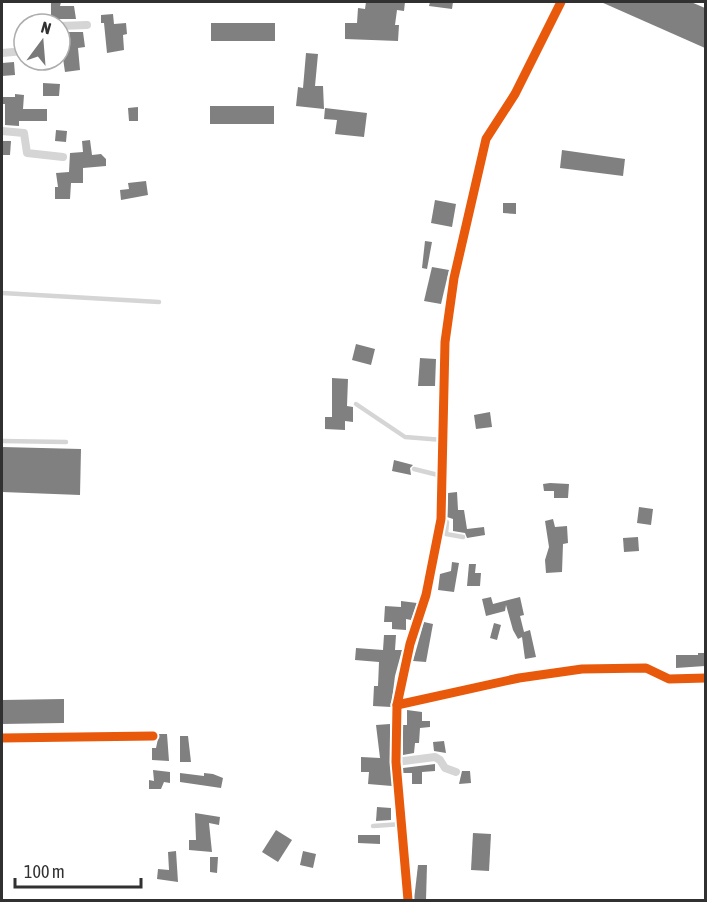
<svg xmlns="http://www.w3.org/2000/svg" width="707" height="902" font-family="'Asap Condensed',sans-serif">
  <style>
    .building { fill: #808080 }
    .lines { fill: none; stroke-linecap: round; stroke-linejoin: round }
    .service { stroke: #d5d5d5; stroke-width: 4.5 }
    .minor { stroke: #d5d5d5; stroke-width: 8 }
    .cycleway-casing { stroke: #fff; stroke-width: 13 }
    .cycleway { stroke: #e8590c; stroke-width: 9 }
  </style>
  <rect width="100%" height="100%" fill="#fff"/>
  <g class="building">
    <polygon points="51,2 61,2 60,6 74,6 76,19 51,19"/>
    <polygon points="366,2 405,2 404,11 397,10 395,25 399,25 398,41 345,39 345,23 357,23 358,8 365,9"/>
    <polygon points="430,2 453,2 452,9 429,6"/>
    <polygon points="601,2 691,2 705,8 705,48"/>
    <polygon points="113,14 114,24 126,23 127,34 123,35 124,50 107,53 104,23 101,23 101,15"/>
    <rect x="211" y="23" width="64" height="18"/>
    <polygon points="69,32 83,32 85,47 78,48 80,70 65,72 60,38 70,38"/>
    <polygon points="306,53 318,54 315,86 323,86 324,109 296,106 298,87 303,88"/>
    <polygon points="14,62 15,75 2,76 2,63"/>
    <polygon points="43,83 60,84 59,96 43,96"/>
    <polygon points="15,94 24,95 23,109 47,109 47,121 19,121 19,126 5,125 5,104 2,104 2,97 15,97"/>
    <rect x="210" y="106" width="64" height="18"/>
    <polygon points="138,107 138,121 129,121 128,108"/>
    <polygon points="325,108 367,113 364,137 335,134 337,120 324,119"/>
    <polygon points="56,130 67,131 66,142 55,141"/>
    <polygon points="90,140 92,155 101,154 106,159 106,166 83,168 83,183 71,183 70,199 55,199 55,187 58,187 56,173 69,172 70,153 83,152 82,141"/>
    <polygon points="2,141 11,141 10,155 2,155"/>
    <polygon points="562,150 625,159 623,176 560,168"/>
    <polygon points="146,181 148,195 121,200 120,190 129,189 128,183"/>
    <polygon points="435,200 456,204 452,227 431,223"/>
    <polygon points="503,203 516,203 516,214 503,213"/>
    <polygon points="425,241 432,242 427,269 422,268"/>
    <polygon points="432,267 449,270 441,304 424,301"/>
    <polygon points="356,344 375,349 371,365 352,360"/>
    <polygon points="420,358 436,359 435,386 418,386"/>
    <polygon points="332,378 348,379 347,406 353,407 353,422 345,421 345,430 325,429 325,417 332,417"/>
    <polygon points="490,412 492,427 476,429 474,415"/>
    <polygon points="2,447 81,449 80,495 2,492"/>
    <polygon points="394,460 413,465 410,468 411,475 392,471"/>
    <polygon points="550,483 569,484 568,498 554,498 554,491 544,491 543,484"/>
    <polygon points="457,492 458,510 464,510 467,529 484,527 485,535 467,538 465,533 453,531 453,519 447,517 448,493"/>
    <polygon points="639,507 653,509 651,525 637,523"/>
    <polygon points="553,519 555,527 567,526 568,543 563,544 562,572 546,573 545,560 549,547 545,521"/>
    <polygon points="638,537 639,551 624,552 623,538"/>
    <polygon points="452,562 459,563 454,592 438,590 440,574 451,571"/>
    <polygon points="469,564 476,564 475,573 481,573 480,586 467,586"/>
    <polygon points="491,597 493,604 520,597 524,615 520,616 524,632 530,630 536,657 525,659 522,637 518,639 513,630 506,605 505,611 486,616 482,599"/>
    <polygon points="401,601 417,603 411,620 406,619 406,630 392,629 392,622 384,622 385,606 401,607"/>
    <polygon points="424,622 433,624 426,662 413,661"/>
    <polygon points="494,623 501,625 497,640 490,638"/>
    <polygon points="384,635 396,635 395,650 402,650 395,676 391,707 373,706 374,686 378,686 379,662 355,660 356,648 383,650"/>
    <polygon points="698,653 705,653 705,666 676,668 676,655 698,655"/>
    <polygon points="64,699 64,723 2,724 2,700"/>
    <polygon points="407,710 422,712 422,721 430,721 430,727 420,728 419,743 415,743 414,753 403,755 403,725 407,725"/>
    <polygon points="390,724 392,786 368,784 369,772 361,772 361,757 380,758 376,725"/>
    <polygon points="159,734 167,734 169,761 152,760 152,748 156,748"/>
    <polygon points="180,736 188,736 191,762 180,762"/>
    <polygon points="444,741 446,753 434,751 433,742"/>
    <polygon points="435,764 435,771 422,772 422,784 412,784 412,773 403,773 403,768"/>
    <polygon points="153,770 170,772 170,783 164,782 161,789 149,789 149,780 154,781"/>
    <polygon points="462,771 470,771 471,783 459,784"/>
    <polygon points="180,773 204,776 204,773 213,774 223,778 221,788 180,782"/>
    <polygon points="377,807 391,808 391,820 376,821"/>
    <polygon points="195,813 220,817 219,825 209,823 212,852 189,850 189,840 196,840"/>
    <polygon points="276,830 292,840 278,862 262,852"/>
    <polygon points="473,833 491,834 489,871 471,870"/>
    <polygon points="358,835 380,835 380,844 358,843"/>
    <polygon points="176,851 178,882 157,879 158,869 169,870 168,852"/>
    <polygon points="303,851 316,854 313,868 300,865"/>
    <polygon points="210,857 218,857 217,873 210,872"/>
    <polygon points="418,865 427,865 426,900 414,900"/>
  </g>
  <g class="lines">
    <g class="service">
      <polyline points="2,293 159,302"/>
      <polyline points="356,404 405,437 443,440"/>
      <polyline points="2,441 66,442"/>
      <polyline points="414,469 442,476"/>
      <polyline points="441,519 447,522 446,534 463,537"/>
      <polyline points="373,826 402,824"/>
    </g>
    <g class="minor">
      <polyline points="60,26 87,25"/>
      <polyline points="2,53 24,51"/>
      <polyline points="2,131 24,133 27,153 63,157"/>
      <polyline points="397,705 519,678 582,669 646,668 669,679 706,678"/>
      <polyline points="2,738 153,736"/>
      <polyline points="396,762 435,757 440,760 445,768 456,772"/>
      <polyline points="408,900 396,762 397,705 410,644 426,595 441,519 445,342 454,278 486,139 515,94 561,2"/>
    </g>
    <g class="cycleway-casing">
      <g id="cycleway">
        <polyline points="397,705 519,678 582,669 646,668 669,679 706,678"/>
        <polyline points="2,738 153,736"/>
        <polyline points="408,900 396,762 397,705 410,644 426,595 441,519 445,342 454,278 486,139 515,94 561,2"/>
      </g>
    </g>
    <use href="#cycleway" class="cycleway"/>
  </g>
  <rect width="707" height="902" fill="none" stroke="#313131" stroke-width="6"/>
  <g transform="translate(42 42) rotate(16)"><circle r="28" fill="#ffffff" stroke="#adadad" stroke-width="1.5"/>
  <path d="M0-4.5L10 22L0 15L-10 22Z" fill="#797979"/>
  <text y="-9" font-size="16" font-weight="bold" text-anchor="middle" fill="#313131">N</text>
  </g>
  <path d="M15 878v9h126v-9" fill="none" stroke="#313131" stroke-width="3"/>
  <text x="24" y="878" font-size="18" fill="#313131" stroke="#ffffff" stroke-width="4.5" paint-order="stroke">100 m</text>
</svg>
